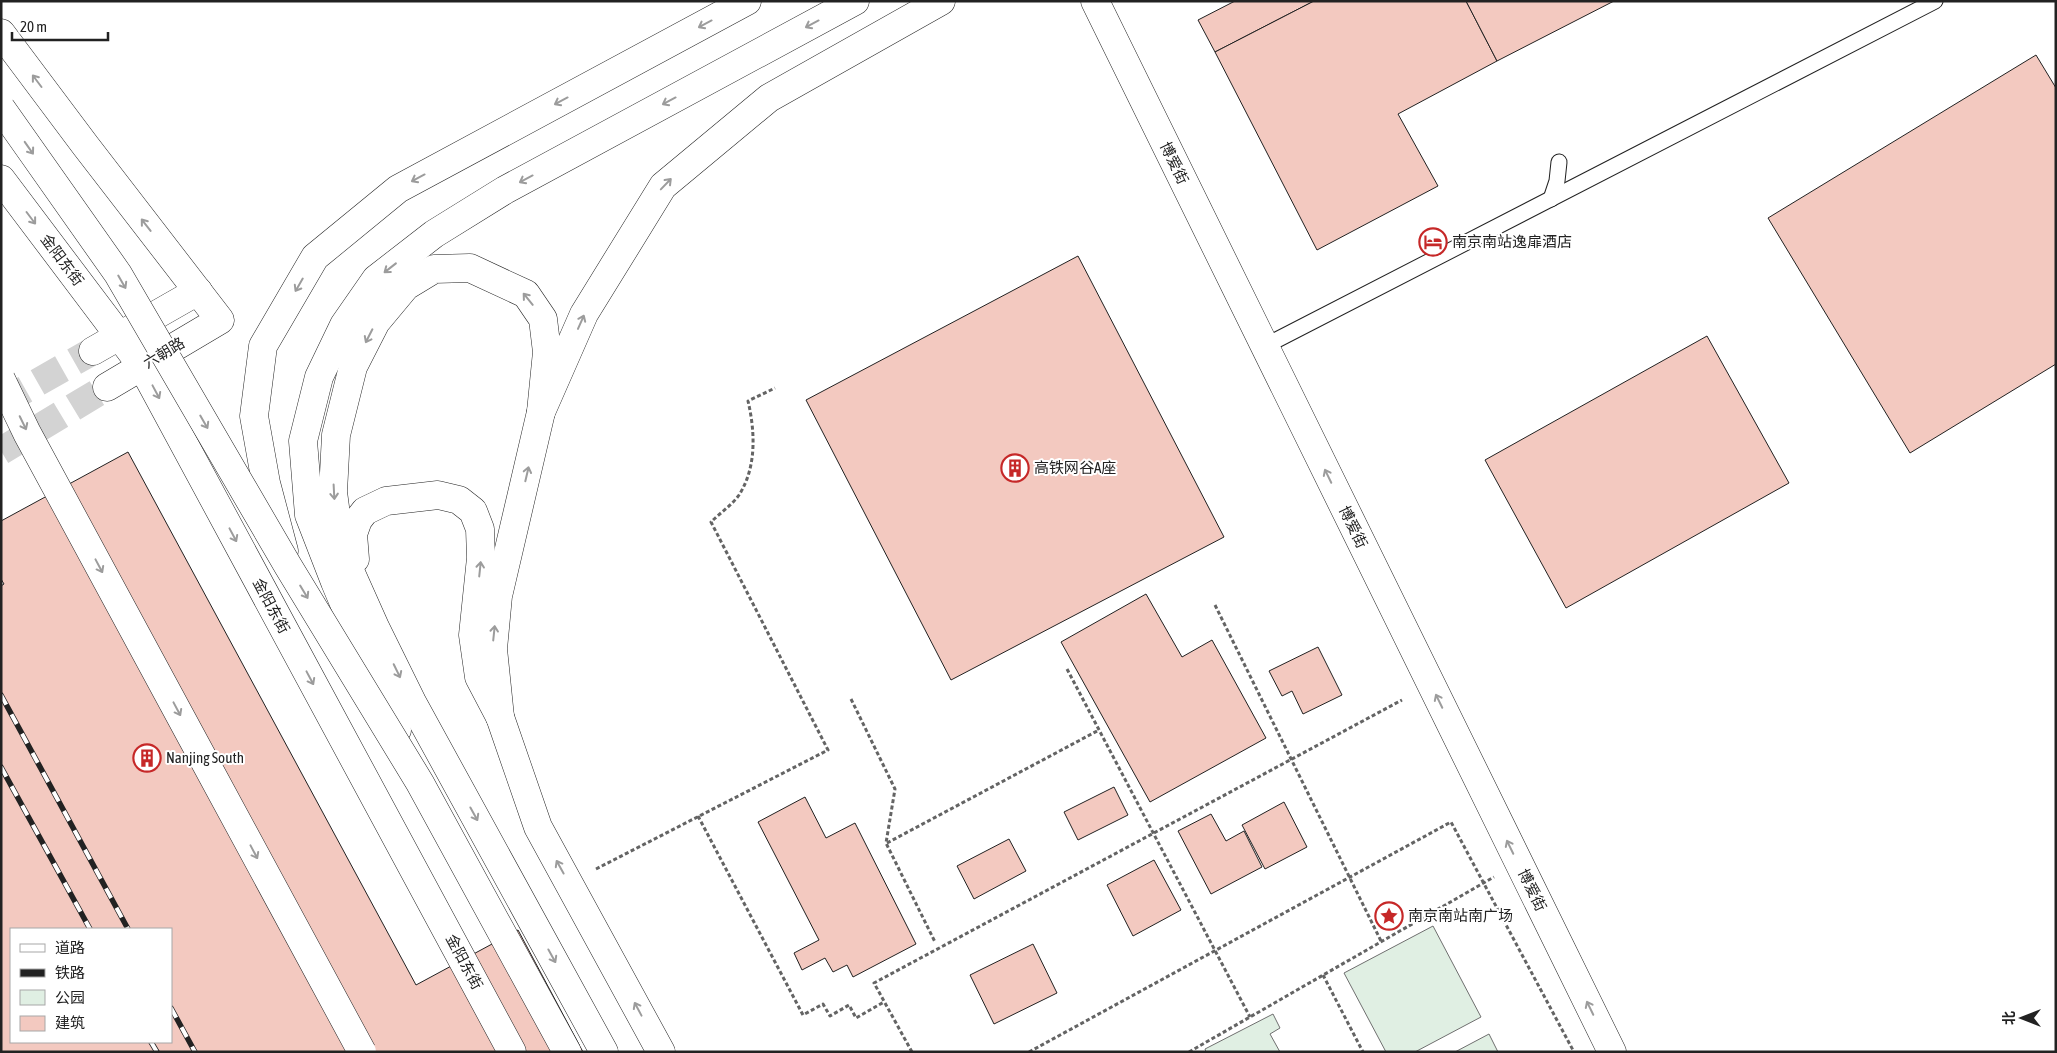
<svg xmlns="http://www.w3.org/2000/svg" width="2057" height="1053" font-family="'Asap Condensed','Noto Sans SC',sans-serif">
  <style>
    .green { fill: #e0efe3; stroke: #6f6f6f }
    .building { fill: #f3c9c0; stroke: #222; fill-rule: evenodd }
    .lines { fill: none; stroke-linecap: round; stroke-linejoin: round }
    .tertiary-tunnel { stroke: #d3d3d3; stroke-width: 28; stroke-dasharray: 28 14; stroke-linecap: butt }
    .service-casing { stroke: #222; stroke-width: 17 }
    .tertiary-casing { stroke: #222; stroke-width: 29 }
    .secondary-casing { stroke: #222; stroke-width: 29 }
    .path { stroke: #646464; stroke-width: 3; stroke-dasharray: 4 2.5; stroke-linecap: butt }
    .service { stroke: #fff; stroke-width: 15 }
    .tertiary { stroke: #fff; stroke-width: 28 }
    .secondary { stroke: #fff; stroke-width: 28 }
    .rail-casing { stroke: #222; stroke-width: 5.5 }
    .rail { stroke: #fff; stroke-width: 4; stroke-dasharray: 11; stroke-linecap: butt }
    .secondary-bridge-casing { stroke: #222; stroke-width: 29; stroke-linecap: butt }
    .secondary-bridge { stroke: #fff; stroke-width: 28 }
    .oneway { stroke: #9c9c9c }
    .labels { text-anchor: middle; stroke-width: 4; stroke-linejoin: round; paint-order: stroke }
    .street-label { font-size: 15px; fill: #222; stroke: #fff }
    .poi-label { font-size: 15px; fill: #222; stroke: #fff; text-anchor: start }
  </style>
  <rect width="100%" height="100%" fill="#fff"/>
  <g class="green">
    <polygon points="1433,926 1481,1017 1415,1052 1386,1052 1344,973"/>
    <polygon points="1273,1014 1280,1028 1270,1034 1280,1052 1206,1052 1205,1049"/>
    <polygon points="1489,1034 1498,1052 1455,1052"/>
  </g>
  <g class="building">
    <polygon points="1235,1 1314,1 1215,52 1198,20"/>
    <polygon points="1314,1 1466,1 1497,61 1398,114 1438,186 1317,250 1215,52"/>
    <polygon points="1466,1 1614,1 1497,61"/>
    <polygon points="2036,55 2056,88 2056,364 1910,453 1768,218"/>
    <polygon points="1078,256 1224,537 951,680 806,400"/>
    <polygon points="1707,336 1789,483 1566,608 1485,460"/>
    <path d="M128 452 416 985 518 930 583 1052H1V586L4 584 1 579V521ZM11 929H171V1042H11Z"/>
    <polygon points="1146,594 1182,657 1212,640 1266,738 1150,802 1061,642"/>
    <polygon points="1318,647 1342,695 1303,714 1292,691 1282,696 1269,671"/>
    <polygon points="1114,787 1128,815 1078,840 1064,812"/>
    <polygon points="805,797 826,838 855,823 916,944 853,977 847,965 833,972 825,958 802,970 794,953 819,940 758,822"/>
    <polygon points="1284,802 1307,847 1265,869 1242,825"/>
    <polygon points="1211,814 1226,841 1244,831 1262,867 1211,894 1178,831"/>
    <polygon points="1009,839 1026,871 974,899 957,866"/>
    <polygon points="1154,860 1181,910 1133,936 1107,885"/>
    <polygon points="1033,944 1057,993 994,1024 970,975"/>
  </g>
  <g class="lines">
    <g class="tertiary-tunnel">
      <polyline points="1,403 93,351"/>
      <polyline points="1,451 107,387"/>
    </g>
    <g class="service-casing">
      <g id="service">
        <polyline points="1551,199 1557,181 1559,162"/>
        <polyline points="1265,346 1935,1"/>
      </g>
    </g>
    <g class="tertiary-casing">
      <g id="tertiary">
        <polyline points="1,33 85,145 220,320 107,387"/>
        <polyline points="1,179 142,366 512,1052"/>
        <polyline points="93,351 198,291"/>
      </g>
    </g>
    <g class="secondary-casing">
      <g id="secondary">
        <polyline points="1095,1 1612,1052"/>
        <polyline points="541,412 547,352 543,319 526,294 470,268 434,269 406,286 376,322 353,367 336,435 333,492 338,530 350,571 375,627 412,702 604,1052"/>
        <polyline points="284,551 266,483 254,416 263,346 315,257 398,189 747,1"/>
        <polyline points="355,559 353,534 358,520 365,511 386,501 438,495 459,500 473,511 480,529 481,558 473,635 479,677 500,717 538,827 661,1052"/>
        <polyline points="500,717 493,649 498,596 541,412 584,314 663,186 769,98 941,1"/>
        <polyline points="397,730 335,582 309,515 303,441 319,377 344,325 376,279 434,234 505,190 855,1"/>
      </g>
    </g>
    <g class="path">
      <polyline points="1215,605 1381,941"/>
      <polyline points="1067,669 1250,1017"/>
      <polyline points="851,699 895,789 886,843 935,942"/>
      <polyline points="698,816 803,1015 823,1004 830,1016 849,1005 856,1018 884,1002"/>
      <polyline points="887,843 1099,730"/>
      <path d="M596 869 828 750 711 522C720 513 732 505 739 495 757 467 755 431 748 401L775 388"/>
      <polyline points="1323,975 1363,1052"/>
      <polyline points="912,1052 874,983 1402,700"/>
      <polyline points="1029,1052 1451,822 1574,1052"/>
      <polyline points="1189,1052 1494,877"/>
    </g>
    <use href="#service" class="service"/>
    <use href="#tertiary" class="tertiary"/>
    <use href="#secondary" class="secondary"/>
    <g class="rail-casing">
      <g id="rail">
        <polyline points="1,695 128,929"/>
        <polyline points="1,767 90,929"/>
        <polyline points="171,1008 195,1052"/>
        <polyline points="151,1042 157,1052"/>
      </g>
    </g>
    <use href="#rail" class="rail"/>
    <g class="secondary-bridge-casing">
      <g id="secondary-bridge">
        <polyline points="1,108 118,274 288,566 420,783 567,1052"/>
        <polyline points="1,379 27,433 362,1052"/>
      </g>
    </g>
    <use href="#secondary-bridge" class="secondary-bridge"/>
  </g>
  <defs><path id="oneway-shaft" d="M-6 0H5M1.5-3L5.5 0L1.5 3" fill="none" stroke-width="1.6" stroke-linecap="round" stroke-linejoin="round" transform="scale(1.25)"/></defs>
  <g class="oneway">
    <use href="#oneway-shaft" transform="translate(705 24) rotate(152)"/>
    <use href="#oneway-shaft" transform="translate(812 24) rotate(152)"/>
    <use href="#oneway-shaft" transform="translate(37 81) rotate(-127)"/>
    <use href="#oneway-shaft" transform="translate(561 101) rotate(152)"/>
    <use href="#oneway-shaft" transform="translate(669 101) rotate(152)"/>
    <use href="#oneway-shaft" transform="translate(29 148) rotate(55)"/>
    <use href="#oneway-shaft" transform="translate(418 178) rotate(152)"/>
    <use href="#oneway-shaft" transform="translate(526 179) rotate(152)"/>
    <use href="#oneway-shaft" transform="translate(666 184) rotate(-46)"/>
    <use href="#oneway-shaft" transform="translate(31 218) rotate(53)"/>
    <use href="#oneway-shaft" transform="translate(146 225) rotate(-128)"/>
    <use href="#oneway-shaft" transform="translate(390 268) rotate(142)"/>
    <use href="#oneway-shaft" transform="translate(122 282) rotate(60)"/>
    <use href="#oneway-shaft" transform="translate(299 285) rotate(120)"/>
    <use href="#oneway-shaft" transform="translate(528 299) rotate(-129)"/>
    <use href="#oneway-shaft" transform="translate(581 322) rotate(-66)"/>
    <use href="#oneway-shaft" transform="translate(369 336) rotate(117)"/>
    <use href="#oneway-shaft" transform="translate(156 392) rotate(62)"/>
    <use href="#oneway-shaft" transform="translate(204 422) rotate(60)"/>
    <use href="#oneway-shaft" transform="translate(23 423) rotate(64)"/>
    <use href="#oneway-shaft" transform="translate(527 474) rotate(-77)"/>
    <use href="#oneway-shaft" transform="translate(1328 476) rotate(-116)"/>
    <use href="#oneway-shaft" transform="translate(334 492) rotate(87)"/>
    <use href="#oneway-shaft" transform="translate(233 535) rotate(62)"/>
    <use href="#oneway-shaft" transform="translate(99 566) rotate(62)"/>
    <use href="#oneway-shaft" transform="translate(480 569) rotate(-84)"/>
    <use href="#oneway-shaft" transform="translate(304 592) rotate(59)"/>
    <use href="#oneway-shaft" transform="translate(494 633) rotate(-84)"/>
    <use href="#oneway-shaft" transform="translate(397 671) rotate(64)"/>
    <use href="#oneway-shaft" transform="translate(310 678) rotate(62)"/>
    <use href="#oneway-shaft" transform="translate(1439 701) rotate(-116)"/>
    <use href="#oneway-shaft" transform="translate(177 709) rotate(62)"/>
    <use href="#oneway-shaft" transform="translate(474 814) rotate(61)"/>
    <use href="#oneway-shaft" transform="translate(1510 847) rotate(-116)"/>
    <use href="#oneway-shaft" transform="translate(254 852) rotate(62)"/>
    <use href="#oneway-shaft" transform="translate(560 867) rotate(-119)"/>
    <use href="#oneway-shaft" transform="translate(552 956) rotate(61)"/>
    <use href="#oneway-shaft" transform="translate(1590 1008) rotate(-116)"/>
    <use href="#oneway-shaft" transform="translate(638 1009) rotate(-118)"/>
  </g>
  <defs>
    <g id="hotel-ring" transform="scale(1.4375)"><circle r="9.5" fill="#fff" stroke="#c62828" stroke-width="1.5"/><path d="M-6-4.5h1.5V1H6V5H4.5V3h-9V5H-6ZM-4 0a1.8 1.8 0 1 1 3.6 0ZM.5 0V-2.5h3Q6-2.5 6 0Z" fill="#c62828"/></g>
    <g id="building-ring" transform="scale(1.4375)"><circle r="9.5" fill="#fff" stroke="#c62828" stroke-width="1.5"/><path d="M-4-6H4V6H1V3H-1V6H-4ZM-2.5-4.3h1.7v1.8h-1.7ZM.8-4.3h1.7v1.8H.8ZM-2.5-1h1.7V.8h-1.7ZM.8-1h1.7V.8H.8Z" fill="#c62828"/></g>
    <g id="sight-ring" transform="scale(1.4375)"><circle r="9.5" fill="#fff" stroke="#c62828" stroke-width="1.5"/><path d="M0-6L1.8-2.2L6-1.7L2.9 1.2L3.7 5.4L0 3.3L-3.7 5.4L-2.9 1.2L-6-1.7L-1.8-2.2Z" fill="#c62828"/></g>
  </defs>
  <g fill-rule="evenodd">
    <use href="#hotel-ring" x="1433" y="242"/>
    <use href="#building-ring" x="1015" y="468"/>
    <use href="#building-ring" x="147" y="758"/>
    <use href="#sight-ring" x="1389" y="916"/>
  </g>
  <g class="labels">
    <g class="street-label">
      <text transform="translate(1174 163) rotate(64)" y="5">博爱街</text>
      <text transform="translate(62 260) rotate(53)" y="5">金阳东街</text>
      <text transform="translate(164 353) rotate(-31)" y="5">六朝路</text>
      <text transform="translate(1353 527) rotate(64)" y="5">博爱街</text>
      <text transform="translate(271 606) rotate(62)" y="5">金阳东街</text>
      <text transform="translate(1532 890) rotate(64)" y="5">博爱街</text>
      <text transform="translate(464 962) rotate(62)" y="5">金阳东街</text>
    </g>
    <g class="poi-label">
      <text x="1452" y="247">南京南站逸扉酒店</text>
      <text x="1034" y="473">高铁网谷A座</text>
      <text x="166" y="763">Nanjing South</text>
      <text x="1408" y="921">南京南站南广场</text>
    </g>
  </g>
  <rect width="2057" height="1053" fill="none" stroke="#222222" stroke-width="5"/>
  <rect x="10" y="928" width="162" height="115" fill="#ffffff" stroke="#a7a7a7"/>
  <rect x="20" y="944" width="25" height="8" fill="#ffffff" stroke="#a7a7a7"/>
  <text x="55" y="953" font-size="15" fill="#222222">道路</text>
  <rect x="20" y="969" width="25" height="8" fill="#222222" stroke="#a7a7a7"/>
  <text x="55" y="978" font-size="15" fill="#222222">铁路</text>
  <rect x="20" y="990" width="25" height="15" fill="#e0efe3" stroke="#a7a7a7"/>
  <text x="55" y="1003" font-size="15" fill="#222222">公园</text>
  <rect x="20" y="1016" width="25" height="15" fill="#f3c9c0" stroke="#a7a7a7"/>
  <text x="55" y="1028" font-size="15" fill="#222222">建筑</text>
  <g transform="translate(2022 1018) rotate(270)" stroke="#ffffff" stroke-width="4" paint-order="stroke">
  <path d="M0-4L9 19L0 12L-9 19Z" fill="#222222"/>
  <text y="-8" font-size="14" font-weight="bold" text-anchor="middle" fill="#222222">北</text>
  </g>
  <path d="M12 32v8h96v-8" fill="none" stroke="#222222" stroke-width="2.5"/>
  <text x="20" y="32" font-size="15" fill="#222222" stroke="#ffffff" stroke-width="4" paint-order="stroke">20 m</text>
</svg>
